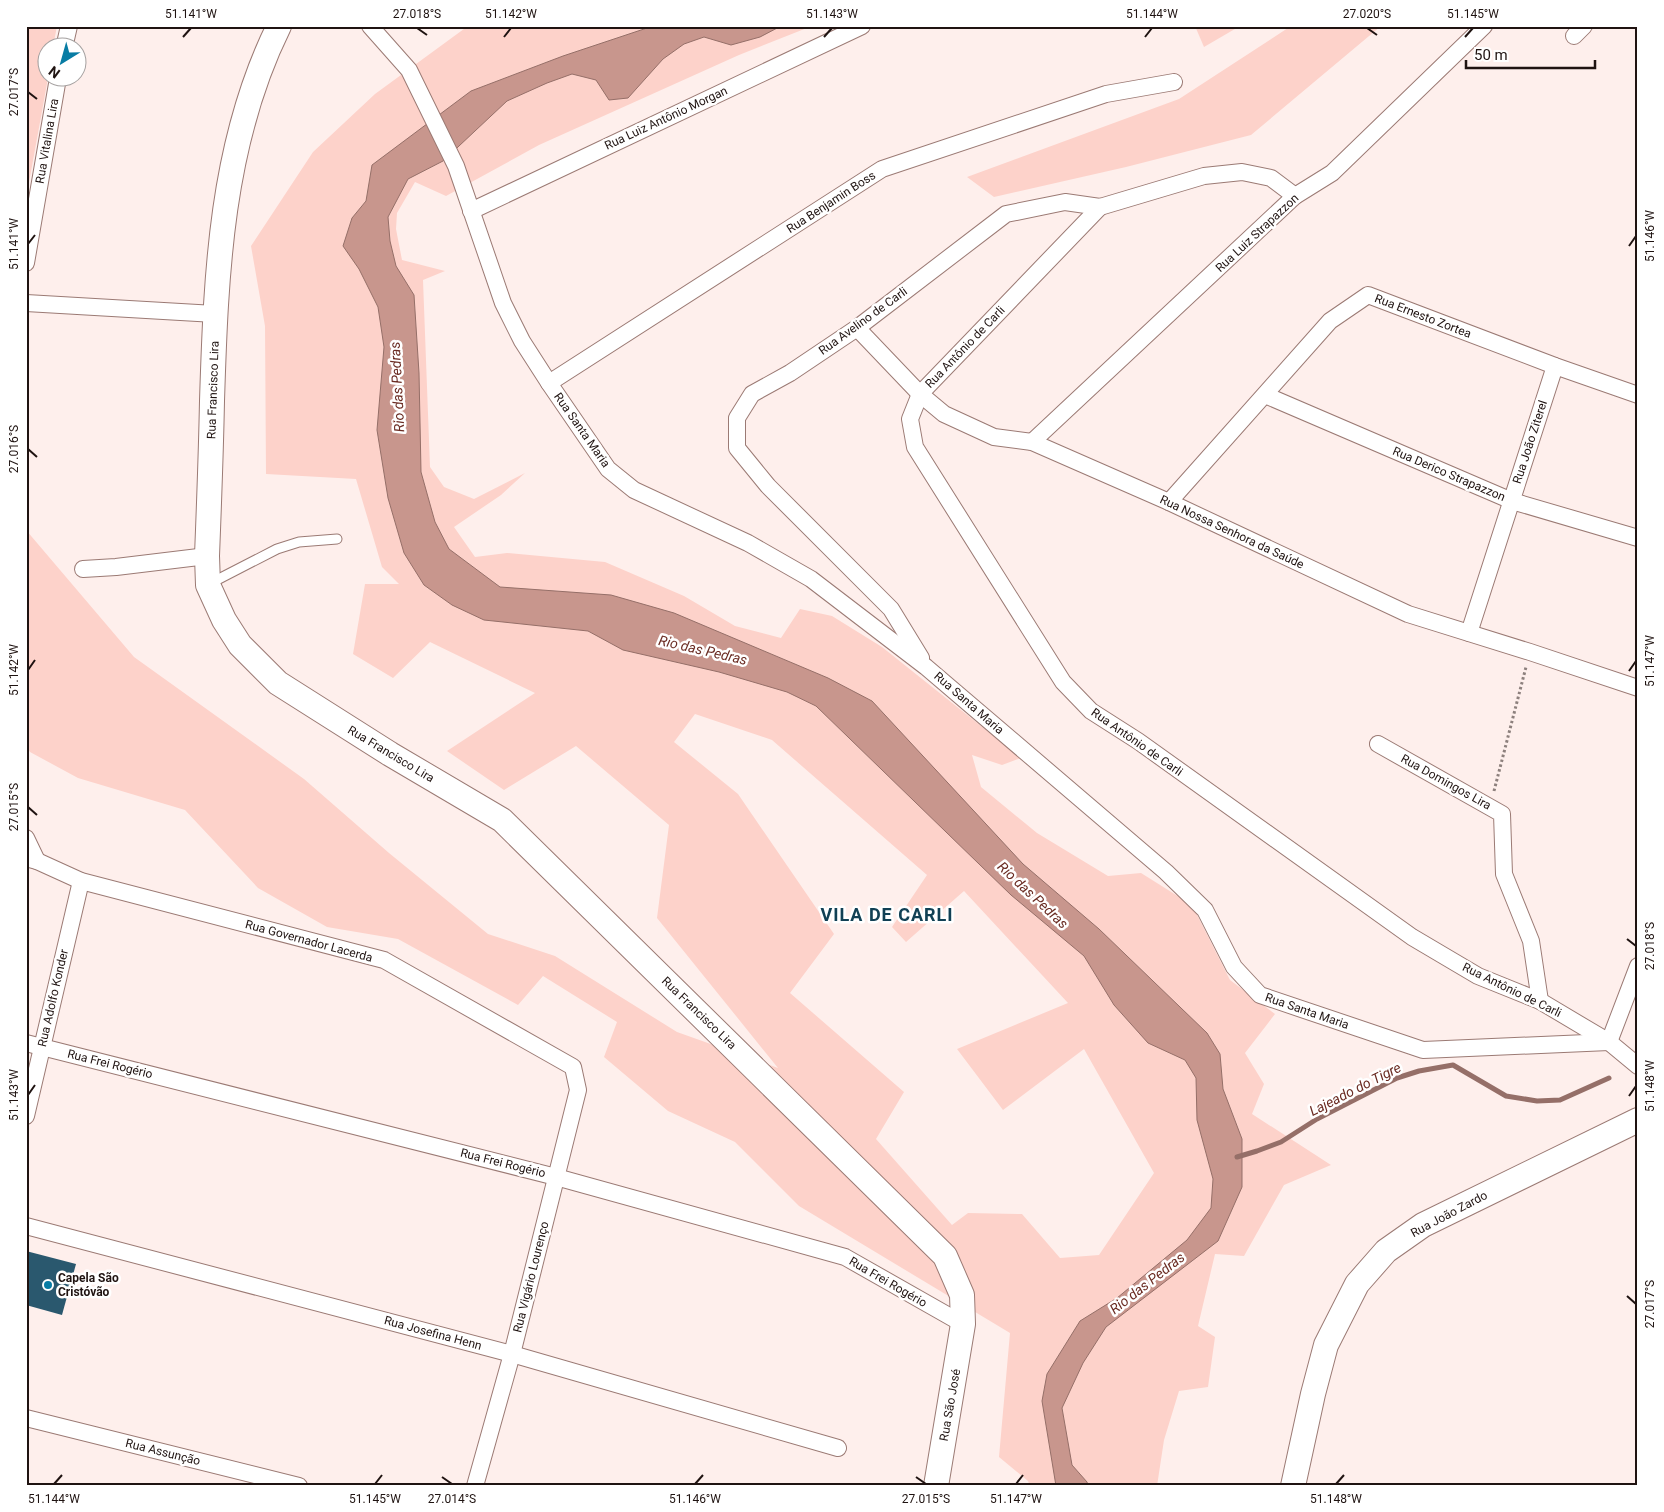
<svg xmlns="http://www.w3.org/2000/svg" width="1664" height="1512" font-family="Roboto,sans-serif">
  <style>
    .green { fill: #fdd2ca; fill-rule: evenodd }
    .water { fill: #c8968d; stroke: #956f68 }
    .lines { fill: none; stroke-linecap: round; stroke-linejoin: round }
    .stream { stroke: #956f68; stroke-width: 5 }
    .building { fill: #2a586e }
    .lane-casing { stroke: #9b7a74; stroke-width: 11 }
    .street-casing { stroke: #9b7a74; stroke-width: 18 }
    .secondary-casing { stroke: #9b7a74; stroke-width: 26 }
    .path { stroke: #8d807d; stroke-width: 3; stroke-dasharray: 2.5 2.5; stroke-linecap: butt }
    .lane { stroke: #fff; stroke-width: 9 }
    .street { stroke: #fff; stroke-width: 16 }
    .secondary { stroke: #fff; stroke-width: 24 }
    .ticks { fill: none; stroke: #1f1311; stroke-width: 2 }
    .poi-dot { fill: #087ca4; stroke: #fff; stroke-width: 2 }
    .labels { text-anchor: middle; stroke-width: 5; stroke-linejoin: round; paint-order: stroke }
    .street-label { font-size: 12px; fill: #1f1311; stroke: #fff }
    .poi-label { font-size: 12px; font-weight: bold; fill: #1f1311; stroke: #fff; text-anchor: start }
    .water-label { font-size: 14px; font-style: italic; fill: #6a2b22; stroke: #fff }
    .district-label { font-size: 18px; font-weight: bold; letter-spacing: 1px; fill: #114054; stroke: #fff }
    .neatline { fill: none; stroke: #1f1311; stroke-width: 2 }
    .ticks-label { font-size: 12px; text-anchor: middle; fill: #1f1311 }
  </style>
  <rect width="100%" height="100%" fill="#feefec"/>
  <g class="green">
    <polygon points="26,26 57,26 53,47 48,48 48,78 26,199"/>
    <path d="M468 26H812L739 55 539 145 446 196 415 182 397 213 396 229 402 260 445 271 423 280 430 467 444 487 474 499 525 473 501 495 454 527 475 557 507 553 605 562 684 596 735 626 781 638 800 609 832 616 882 647 1021 758 1002 765 972 755 981 787 1037 833 1108 876 1141 873 1192 905 1230 980 1275 1014 1245 1053 1264 1084 1252 1114 1331 1165 1284 1185 1244 1256 1215 1254 1198 1326 1215 1337 1208 1387 1179 1391 1164 1440 1157 1486H1030L1028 1481 999 1457 1010 1333 799 1206 735 1142 668 1111 604 1057 617 1022 543 976 518 1005 398 939 327 927 258 888 185 810 78 778 30 752 26 746V530L134 657 304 779 389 853 488 934 555 956 677 1032 778 1068 657 918 669 825 576 746 504 790 447 751 535 693 430 642 393 678 353 654 365 584H399L382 567 356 479 266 474 265 326 251 246 313 152 375 94ZM695 714 772 740 927 875 892 927 906 942 964 891 1068 1003 957 1049 1003 1110 1084 1049 1154 1173 1099 1255 1060 1258 1022 1214 968 1213 952 1225 876 1139 904 1092 790 993 834 934 738 794 674 742Z"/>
    <polygon points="1195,26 1240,26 1204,47"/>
    <polygon points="1291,26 1381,26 1251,135 1126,167 994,197 967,177 1179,99"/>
  </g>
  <polygon class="water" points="653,26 781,26 760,37 731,45 704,37 684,44 663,59 628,98 609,100 596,80 572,74 547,83 507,101 443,161 408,179 388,217 390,241 396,266 414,295 419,373 421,472 435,522 449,549 500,587 611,595 674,613 828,678 872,701 1023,864 1099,929 1207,1033 1220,1054 1223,1089 1242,1139 1242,1187 1218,1241 1106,1327 1083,1363 1062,1408 1072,1465 1087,1482 1088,1486 1056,1486 1042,1401 1047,1374 1080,1321 1117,1298 1187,1240 1211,1208 1213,1179 1197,1120 1196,1078 1185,1060 1148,1043 1114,1005 1084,956 1011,895 816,706 787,692 719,672 623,650 588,631 484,620 452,605 424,585 404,553 388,498 377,430 384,347 378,307 359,269 343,246 352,218 366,201 372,165 471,91 563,56"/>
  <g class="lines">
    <polyline class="stream" points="1237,1157 1257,1151 1281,1142 1317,1119 1397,1078 1419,1071 1453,1065 1506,1096 1537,1101 1560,1100 1609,1078"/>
  </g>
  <polygon class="building" points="26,1251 76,1264 62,1315 26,1305"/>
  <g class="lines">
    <g class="lane-casing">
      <polyline id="lane" points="209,584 277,549 299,542 337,539"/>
    </g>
    <g class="street-casing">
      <g id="street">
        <polyline points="370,26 409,70 456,166 503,303 522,341 549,383 608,469 634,490 748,543 811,579 926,667 1166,872 1205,910 1234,967 1260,995 1423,1050 1609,1042 1638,966"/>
        <polyline points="1574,36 1584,26"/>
        <polyline points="64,48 69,26"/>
        <polyline points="1100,207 920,394 910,419 915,447 1063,682 1091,711 1138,741 1412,937 1478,976 1540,1001 1609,1042 1638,1066"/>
        <polyline points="471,211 862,26"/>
        <polyline points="26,263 58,78"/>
        <polyline points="26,303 215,314"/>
        <polyline points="857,328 920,394 944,414 994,437 1032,442 1169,502 1408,614 1530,652 1638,688"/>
        <polyline points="549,383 882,169 1106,94 1174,82"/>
        <polyline points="1265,395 1512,501 1638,538"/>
        <polyline points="1032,442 1295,196 1332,173 1484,26"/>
        <polyline points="1169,502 1330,321 1368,295 1555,366 1638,395"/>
        <polyline points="83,569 116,567 207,556"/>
        <polyline points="1469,633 1555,366"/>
        <polyline points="921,658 891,609 768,486 737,448 737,418 752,394 790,373 857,328 1006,214 1065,202 1100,207 1204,176 1242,172 1271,178 1295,196"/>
        <polyline points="1378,744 1502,814 1504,874 1531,941 1540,1001"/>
        <polyline points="26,838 37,861"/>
        <polyline points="26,858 37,861 81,881 384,960 573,1067 578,1090 512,1354 475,1486"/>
        <polyline points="26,1043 556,1177 845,1257 963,1324"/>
        <polyline points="26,1116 81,881"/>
        <polyline points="26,1226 512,1354 838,1448"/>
        <polyline points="26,1418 299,1486"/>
      </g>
    </g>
    <g class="secondary-casing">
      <g id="secondary">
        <path d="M279 26C221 143 216 273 212 401 211 453 209 505 207 556L208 585 224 620 240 645 278 683 390 754 502 820 945 1256 962 1295 963 1324 936 1486"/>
        <polyline points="1293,1486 1313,1394 1326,1345 1357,1284 1386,1251 1423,1225 1638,1120"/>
      </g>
    </g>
    <polyline class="path" points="1494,791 1526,667"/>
    <use href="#lane" class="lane"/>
    <use href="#street" class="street"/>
    <use href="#secondary" class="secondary"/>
  </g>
  <path class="ticks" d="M417 28 427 35M1367 28 1377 35M183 37 191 28M504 37 511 28M824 37 832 28M1145 37 1152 28M1465 37 1473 28M28 92 37 99M28 244 35 235M1629 246 1636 236M28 449 37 457M28 670 35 660M1629 671 1636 661M28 807 37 815M1627 939 1636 946M28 1095 35 1085M1629 1096 1636 1086M1627 1296 1636 1304M442 1477 452 1484M916 1477 926 1484M54 1484 62 1475M375 1484 382 1475M695 1484 703 1475M1016 1484 1023 1475M1336 1484 1344 1475"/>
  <circle class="poi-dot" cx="48" cy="1285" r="5"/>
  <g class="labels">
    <g class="street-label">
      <text transform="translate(666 118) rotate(-25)" y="4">Rua Luiz Antônio Morgan</text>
      <text transform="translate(47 141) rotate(-80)" y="4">Rua Vitalina Lira</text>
      <text transform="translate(831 202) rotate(-33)" y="4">Rua Benjamin Boss</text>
      <text transform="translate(1257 233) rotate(-43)" y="4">Rua Luiz Strapazzon</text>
      <text transform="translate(1423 316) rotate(21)" y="4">Rua Ernesto Zortea</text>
      <text transform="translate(863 321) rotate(-36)" y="4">Rua Avelino de Carli</text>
      <text transform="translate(965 347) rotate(-46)" y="4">Rua Antônio de Carli</text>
      <text transform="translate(213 390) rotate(-88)" y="4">Rua Francisco Lira</text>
      <text transform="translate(582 430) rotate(55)" y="4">Rua Santa Maria</text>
      <text transform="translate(1530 442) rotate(-72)" y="4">Rua João Ziterel</text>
      <text transform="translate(1449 474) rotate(23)" y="4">Rua Derico Strapazzon</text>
      <text transform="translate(1232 532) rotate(25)" y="4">Rua Nossa Senhora da Saúde</text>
      <text transform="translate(969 703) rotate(41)" y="4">Rua Santa Maria</text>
      <text transform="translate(1137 742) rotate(35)" y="4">Rua Antônio de Carli</text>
      <text transform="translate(391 754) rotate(31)" y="4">Rua Francisco Lira</text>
      <text transform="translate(1446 782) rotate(29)" y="4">Rua Domingos Lira</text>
      <text transform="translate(309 941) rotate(15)" y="4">Rua Governador Lacerda</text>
      <text transform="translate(1512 990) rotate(26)" y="4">Rua Antônio de Carli</text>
      <text transform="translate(53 998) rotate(-77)" y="4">Rua Adolfo Konder</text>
      <text transform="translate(1307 1011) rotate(19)" y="4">Rua Santa Maria</text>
      <text transform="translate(699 1013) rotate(44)" y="4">Rua Francisco Lira</text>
      <text transform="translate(110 1064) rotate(14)" y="4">Rua Frei Rogério</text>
      <text transform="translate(503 1163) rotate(14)" y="4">Rua Frei Rogério</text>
      <text transform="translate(1449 1214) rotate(-28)" y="4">Rua João Zardo</text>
      <text transform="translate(531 1277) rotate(-76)" y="4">Rua Vigário Lourenço</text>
      <text transform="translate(888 1282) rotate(30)" y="4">Rua Frei Rogério</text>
      <text transform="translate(433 1333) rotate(15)" y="4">Rua Josefina Henn</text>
      <text transform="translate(950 1405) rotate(-80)" y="4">Rua São José</text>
      <text transform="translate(163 1452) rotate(14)" y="4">Rua Assunção</text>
    </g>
    <g class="poi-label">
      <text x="58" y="1282">Capela São<tspan x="58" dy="14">Cristóvão</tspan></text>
    </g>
    <g class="water-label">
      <text transform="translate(397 387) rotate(-93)" y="5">Rio das Pedras</text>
      <text transform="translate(703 650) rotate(13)" y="5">Rio das Pedras</text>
      <text transform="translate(1033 895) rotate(43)" y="5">Rio das Pedras</text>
      <text transform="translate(1355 1089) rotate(-27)" y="5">Lajeado do Tigre</text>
      <text transform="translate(1147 1283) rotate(-38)" y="5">Rio das Pedras</text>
    </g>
    <g class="district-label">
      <text x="887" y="921">VILA DE CARLI</text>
    </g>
  </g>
  <rect width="1664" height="1512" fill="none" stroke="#ffffff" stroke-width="55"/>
  <g transform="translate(62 62) rotate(217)"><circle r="24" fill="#ffffff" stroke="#a5a1a0"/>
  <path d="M0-4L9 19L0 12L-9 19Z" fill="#087ca4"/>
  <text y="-8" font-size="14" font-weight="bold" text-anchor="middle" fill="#1f1311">N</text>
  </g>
  <path d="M1466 60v8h129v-8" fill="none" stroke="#1f1311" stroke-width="2.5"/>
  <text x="1474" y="60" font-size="15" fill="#1f1311" stroke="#ffffff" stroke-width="4" paint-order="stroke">50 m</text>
  <rect x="28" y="28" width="1608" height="1456" class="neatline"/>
  <g class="ticks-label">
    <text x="191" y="18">51.141°W</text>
    <text x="417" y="18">27.018°S</text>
    <text x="511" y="18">51.142°W</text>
    <text x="832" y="18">51.143°W</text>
    <text x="1152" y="18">51.144°W</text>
    <text x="1367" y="18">27.020°S</text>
    <text x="1473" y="18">51.145°W</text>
    <text transform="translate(14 92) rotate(-90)" y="4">27.017°S</text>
    <text transform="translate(1650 236) rotate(-90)" y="4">51.146°W</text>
    <text transform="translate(14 244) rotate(-90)" y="4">51.141°W</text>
    <text transform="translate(14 449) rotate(-90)" y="4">27.016°S</text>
    <text transform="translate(1650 661) rotate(-90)" y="4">51.147°W</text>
    <text transform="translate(14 670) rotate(-90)" y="4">51.142°W</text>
    <text transform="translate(14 807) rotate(-90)" y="4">27.015°S</text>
    <text transform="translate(1650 946) rotate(-90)" y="4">27.018°S</text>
    <text transform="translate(1650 1086) rotate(-90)" y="4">51.148°W</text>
    <text transform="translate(14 1095) rotate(-90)" y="4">51.143°W</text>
    <text transform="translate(1650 1304) rotate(-90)" y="4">27.017°S</text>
    <text x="54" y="1503">51.144°W</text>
    <text x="375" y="1503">51.145°W</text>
    <text x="452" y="1503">27.014°S</text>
    <text x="695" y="1503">51.146°W</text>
    <text x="926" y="1503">27.015°S</text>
    <text x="1016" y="1503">51.147°W</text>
    <text x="1336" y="1503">51.148°W</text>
  </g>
</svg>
